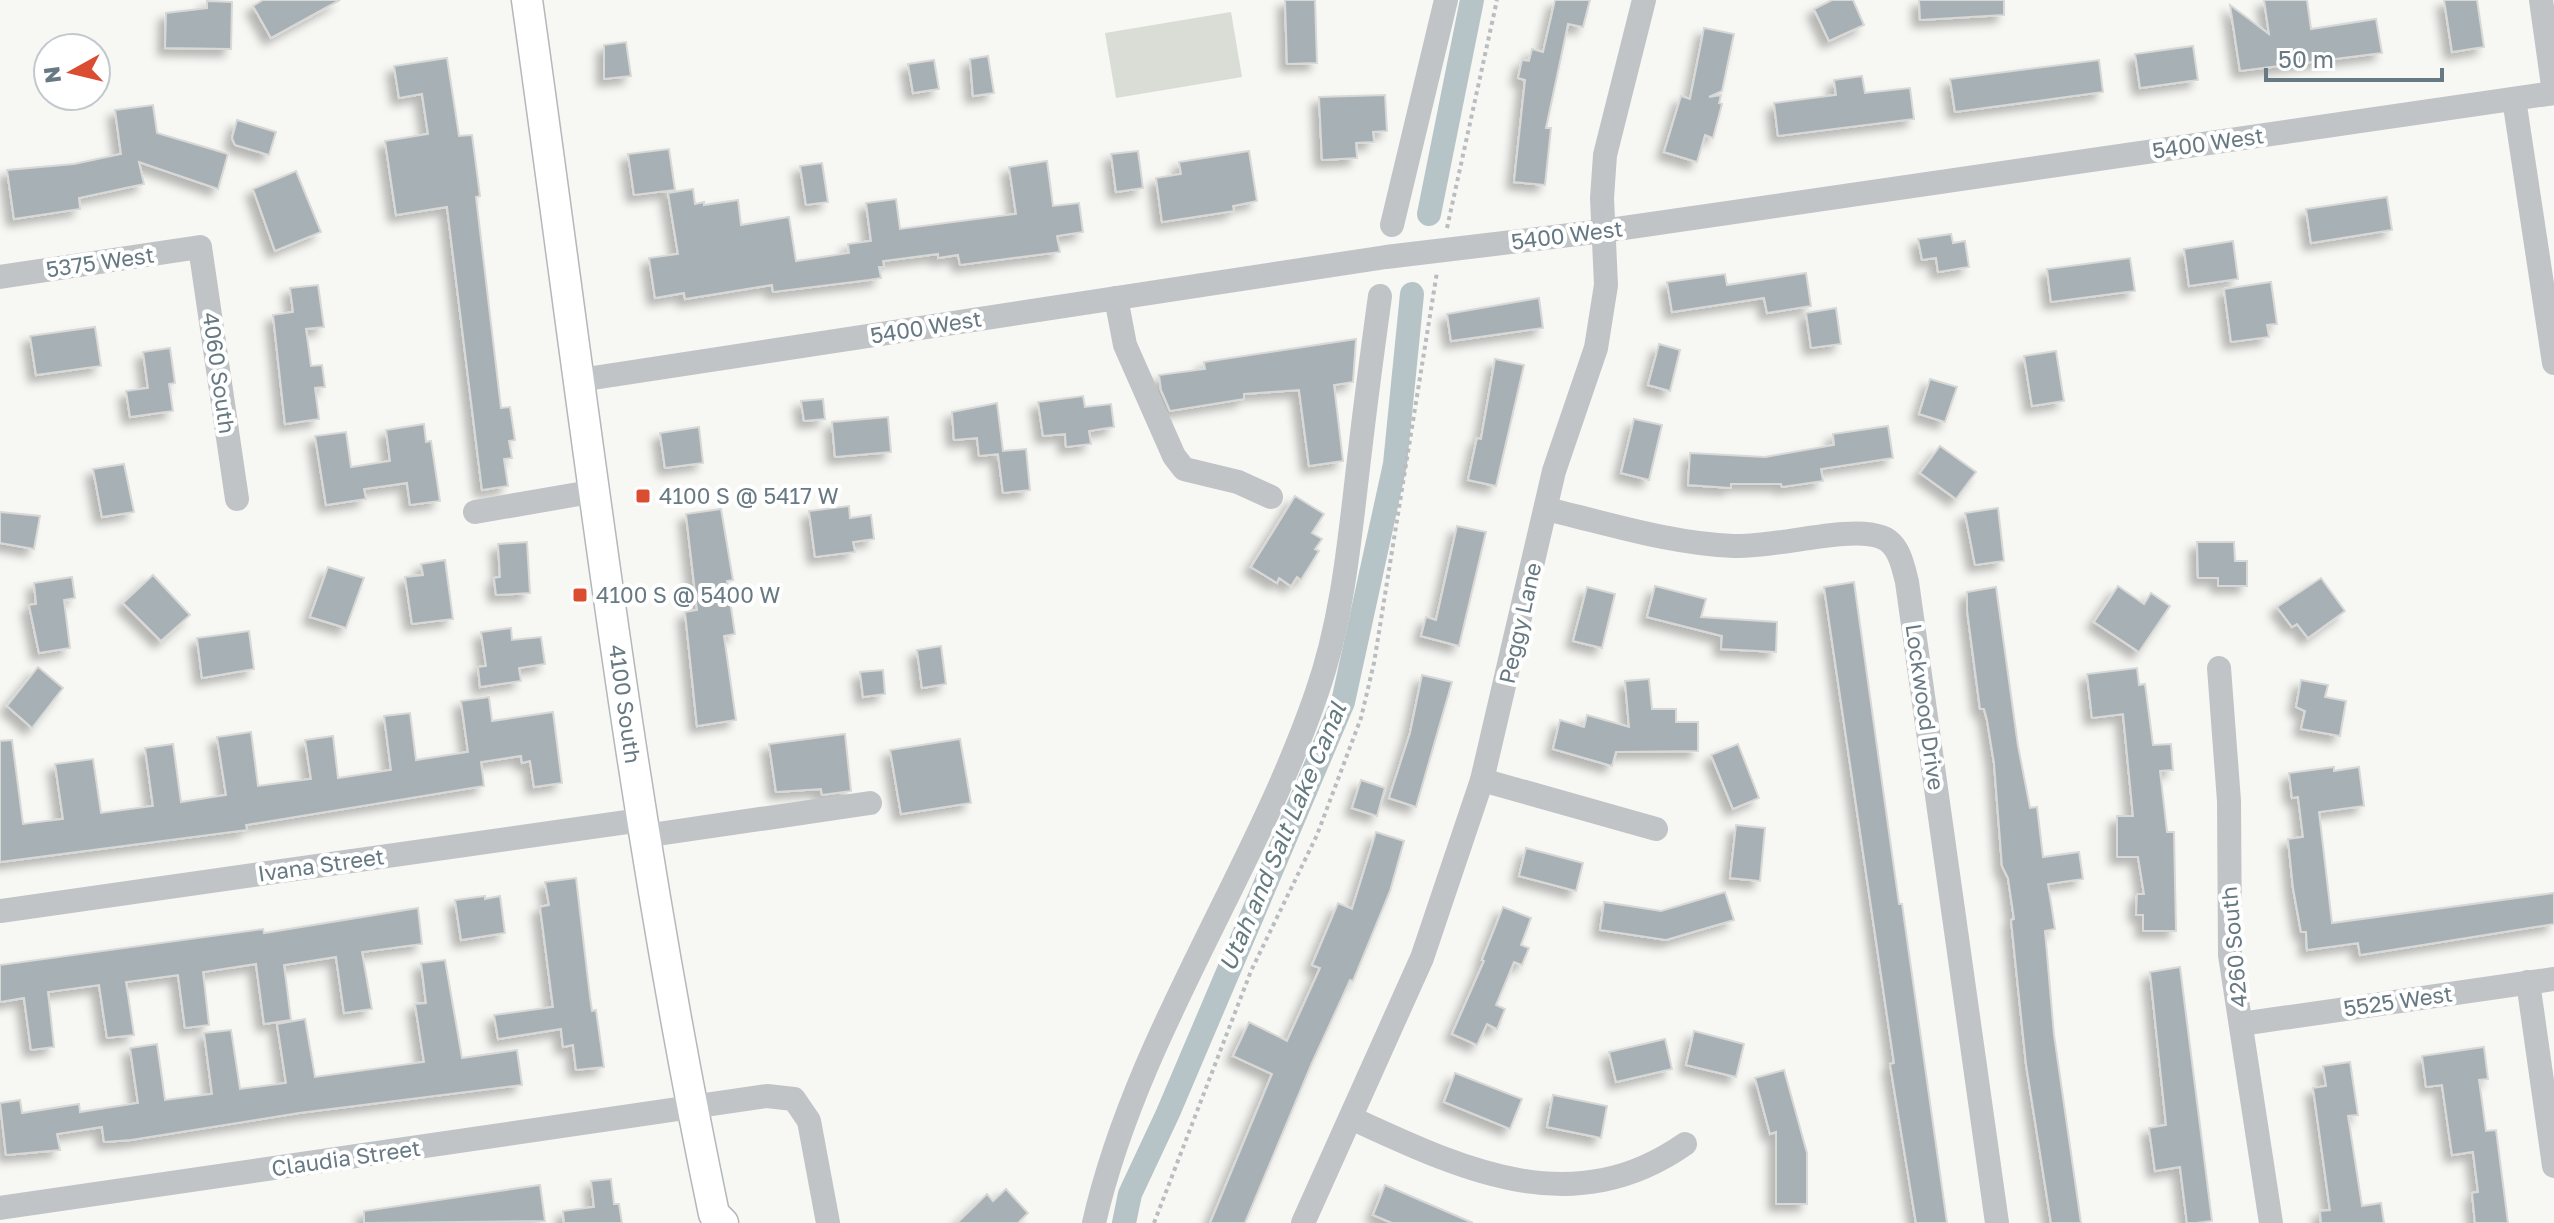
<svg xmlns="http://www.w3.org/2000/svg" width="2554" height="1223" font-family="'Golos Text',sans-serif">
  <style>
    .green { fill: #d9ddd5 }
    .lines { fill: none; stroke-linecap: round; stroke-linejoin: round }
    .canal { stroke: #b7c4c7; stroke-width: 24 }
    .building { fill: #a7b0b4; stroke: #d8d8d6; stroke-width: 2; filter: url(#shadow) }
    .major-casing { stroke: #b3b8bb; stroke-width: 33 }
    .path { stroke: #babdbf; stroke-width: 4; stroke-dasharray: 4 4; stroke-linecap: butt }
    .minor { stroke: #c0c4c7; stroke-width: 24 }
    .major { stroke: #fff; stroke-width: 30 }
    .poi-dot { fill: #da4d31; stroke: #fff; stroke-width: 3 }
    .labels { text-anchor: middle; stroke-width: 8; stroke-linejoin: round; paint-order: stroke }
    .street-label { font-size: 22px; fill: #677983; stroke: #fff }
    .poi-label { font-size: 22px; fill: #677983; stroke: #fff; text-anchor: start }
    .water-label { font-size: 24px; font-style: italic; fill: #637a7f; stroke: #fff }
  </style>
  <defs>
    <filter id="shadow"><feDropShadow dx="-7" dy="7" stdDeviation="4" flood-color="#0004"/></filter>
  </defs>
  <rect width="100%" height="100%" fill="#f7f7f4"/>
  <polygon class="green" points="1231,12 1242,77 1116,98 1105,33"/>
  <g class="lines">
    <g class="canal">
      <polyline points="1429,214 1472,0"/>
      <polyline points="1124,1223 1130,1194 1168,1113 1343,702 1395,464 1412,294"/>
    </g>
  </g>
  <g class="building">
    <polygon points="263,0 340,0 271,38 253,6"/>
    <polygon points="1285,0 1315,0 1317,63 1287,64"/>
    <polygon points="1555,0 1590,0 1583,27 1568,24 1546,128 1551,128 1545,185 1514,182 1525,80 1518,78 1522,60 1529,61 1532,49 1543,52"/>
    <polygon points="1832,0 1853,0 1864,25 1829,41 1814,9"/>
    <polygon points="1919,0 2004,0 2004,15 1920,20"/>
    <polygon points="2264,0 2307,0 2311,29 2376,19 2382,53 2240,71 2230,5 2269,34"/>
    <polygon points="2444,0 2477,0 2484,47 2452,52"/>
    <polygon points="207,1 232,2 231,49 165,48 166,13 207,8"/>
    <polygon points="1704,28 1734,34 1722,91 1709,97 1721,95 1719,103 1722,104 1713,138 1705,135 1697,162 1664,152 1681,96 1690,99"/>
    <polygon points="626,42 631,76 604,79 604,45"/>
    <polygon points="2193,46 2198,80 2140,88 2135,54"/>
    <polygon points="988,56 994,93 973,96 970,59"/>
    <polygon points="447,58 459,136 472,135 480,196 476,197 501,408 510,407 515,440 509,441 512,458 504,459 508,486 482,490 447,207 396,215 385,141 428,134 422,94 399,98 394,66"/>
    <polygon points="934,60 939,89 913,93 908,64"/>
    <polygon points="2099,60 2103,92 1955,112 1950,79"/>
    <polygon points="1862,76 1865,93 1910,88 1914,119 1778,136 1774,103 1836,95 1834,80"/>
    <polygon points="1385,95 1387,131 1373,132 1374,142 1356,143 1357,158 1322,160 1319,97"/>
    <polygon points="153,105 157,133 228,154 218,189 139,162 144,184 79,198 80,209 14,219 7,170 74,164 121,154 115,110"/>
    <polygon points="237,120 276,132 269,155 235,145 232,138"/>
    <polygon points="669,149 675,190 634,195 628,154"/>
    <polygon points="1138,151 1143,188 1116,192 1111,154"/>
    <polygon points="1249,151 1257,201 1233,206 1234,211 1162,222 1156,178 1181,174 1179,162"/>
    <polygon points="1047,161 1053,206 1079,203 1083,232 1057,236 1060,252 960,265 958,255 938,258 938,254 883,261 884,267 879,267 881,278 869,280 773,292 772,285 685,299 684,293 655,298 649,258 678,254 668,193 693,189 695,204 704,202 704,205 738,200 741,225 789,217 796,261 849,253 848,244 871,241 866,203 896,199 900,229 1016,214 1009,167"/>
    <polygon points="822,163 828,202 806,205 800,166"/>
    <polygon points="296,171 321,232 275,251 253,189"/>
    <polygon points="2387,197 2392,230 2311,243 2306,209"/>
    <polygon points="1951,234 1953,243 1965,241 1969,267 1938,272 1936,258 1922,260 1918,239"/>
    <polygon points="2233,241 2238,279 2189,286 2184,249"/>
    <polygon points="2130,258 2135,291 2051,302 2047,269"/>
    <polygon points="1806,273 1811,306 1767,313 1764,298 1672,312 1667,282 1725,274 1727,285"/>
    <polygon points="2271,282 2277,324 2267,325 2269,337 2231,342 2224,289"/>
    <polygon points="318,285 324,327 306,329 311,366 322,365 325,387 315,388 319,419 285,424 273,315 293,312 290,288"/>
    <polygon points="1539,298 1543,328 1451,341 1447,314"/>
    <polygon points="1836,308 1841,344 1811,348 1806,313"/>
    <polygon points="95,327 101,366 36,375 30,336"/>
    <polygon points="1356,339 1353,382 1334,385 1343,461 1309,466 1299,390 1244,394 1244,399 1170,411 1161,390 1159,375 1205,369 1204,362"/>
    <polygon points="1659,344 1680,350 1670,391 1648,385"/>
    <polygon points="170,348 175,383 169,384 173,411 130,417 126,391 148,388 143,352"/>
    <polygon points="2056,351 2064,401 2032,406 2024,356"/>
    <polygon points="1495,359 1524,365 1496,486 1468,480 1477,438 1481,439"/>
    <polygon points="1930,379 1957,387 1945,422 1919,414"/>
    <polygon points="1083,396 1085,407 1111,404 1114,427 1089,431 1091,444 1066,447 1065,434 1043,436 1038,402"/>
    <polygon points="823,399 825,419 804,421 801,401"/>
    <polygon points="997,403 1003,451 1026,449 1030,490 1003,493 998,454 979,456 977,438 954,440 952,412"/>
    <polygon points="888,417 891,452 835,457 832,422"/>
    <polygon points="1634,419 1662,425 1649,480 1621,473"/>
    <polygon points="424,424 426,442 431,441 440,501 410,505 407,483 364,489 366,499 326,505 315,436 346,432 351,467 390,461 386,430"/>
    <polygon points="1888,426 1893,458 1821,469 1823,481 1782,487 1781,484 1731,484 1731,488 1688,485 1690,453 1765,457 1834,445 1833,434"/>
    <polygon points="699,427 703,463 665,468 660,433"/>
    <polygon points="1940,446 1976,472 1956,499 1920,473"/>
    <polygon points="124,464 134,512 102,517 93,469"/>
    <polygon points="1295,496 1324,514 1312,533 1322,539 1315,549 1319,551 1301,580 1297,577 1291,586 1279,578 1277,583 1251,567"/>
    <polygon points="849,506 850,518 871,515 874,539 853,542 855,552 815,557 809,511"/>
    <polygon points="1998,508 2004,561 1975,565 1965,513"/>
    <polygon points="721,509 733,580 727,581 735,634 724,636 736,720 697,726 685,612 697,610 686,514"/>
    <polygon points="0,512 40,516 34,549 0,543"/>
    <polygon points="1457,526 1486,532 1459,646 1421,636 1426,617 1436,620"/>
    <polygon points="527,542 530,593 496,595 494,578 500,577 498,544"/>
    <polygon points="2197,542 2234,542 2235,561 2247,561 2247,586 2218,586 2218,578 2198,578"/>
    <polygon points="445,560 453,619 412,624 405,577 423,575 421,564"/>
    <polygon points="328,567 364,578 346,628 310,617"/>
    <polygon points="153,575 190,615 161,641 123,603"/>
    <polygon points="72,577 75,598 64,600 70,648 39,653 29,605 36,604 34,583"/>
    <polygon points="2321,578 2345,611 2308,638 2297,624 2292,627 2277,607"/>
    <polygon points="1854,582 1899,904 1902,904 1947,1223 1916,1223 1890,1064 1894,1063 1824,587"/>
    <polygon points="1655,586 1706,599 1701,617 1777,622 1776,652 1721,649 1722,636 1647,617"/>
    <polygon points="2118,586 2144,604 2151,593 2170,606 2139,652 2094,622"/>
    <polygon points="1587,587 1615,594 1602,648 1573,641"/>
    <polygon points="1996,587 2018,746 2030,808 2037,807 2043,857 2079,852 2083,879 2048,884 2055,929 2045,931 2054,1035 2081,1223 2051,1223 2026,1064 2011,920 2014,919 2008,878 2002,866 1994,763 1987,720 1984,709 1980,709 1967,610 1967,592"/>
    <polygon points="511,628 512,640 541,637 545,664 519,668 521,681 480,687 478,667 486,666 481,632"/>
    <polygon points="249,631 254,669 202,678 197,638"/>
    <polygon points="941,646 946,684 922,688 917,650"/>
    <polygon points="38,667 63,688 32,728 7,706"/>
    <polygon points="2137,668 2139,685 2145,684 2153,745 2171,744 2173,770 2160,771 2167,832 2174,832 2176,931 2143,931 2143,915 2136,915 2137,894 2144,894 2138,857 2117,857 2117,816 2133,816 2123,714 2092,718 2087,674"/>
    <polygon points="883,670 885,694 863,697 860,672"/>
    <polygon points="1422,675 1452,682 1416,807 1389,798 1410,733"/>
    <polygon points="1649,679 1652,709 1676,709 1676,722 1698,722 1698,751 1616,752 1612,766 1553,749 1560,720 1584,727 1587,715 1629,727 1625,681"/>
    <polygon points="2301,680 2328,685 2325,697 2346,701 2340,736 2301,729 2305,711 2296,707"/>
    <polygon points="489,697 492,721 553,712 562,783 534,787 530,761 522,763 521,756 481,762 484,786 246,825 247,830 0,862 0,741 12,740 23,824 63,819 55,764 93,759 101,813 153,806 145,748 173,744 181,802 226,795 217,737 251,732 258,786 311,779 305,740 333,736 338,778 391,770 384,716 410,713 416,760 468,752 461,701"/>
    <polygon points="845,734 851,791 822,795 821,789 776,792 769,744"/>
    <polygon points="960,739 971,803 901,814 890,750"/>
    <polygon points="1738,744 1759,798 1733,809 1711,755"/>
    <polygon points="2334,767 2334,771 2359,767 2364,806 2319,812 2332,923 2554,893 2554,924 2360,955 2358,943 2307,950 2306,932 2301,932 2293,888 2288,839 2303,837 2298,797 2292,798 2289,773"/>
    <polygon points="1361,780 1385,788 1377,816 1352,808"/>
    <polygon points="1736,825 1765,828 1760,881 1730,878"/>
    <polygon points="1376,832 1404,841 1390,891 1353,981 1350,980 1311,1065 1245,1223 1210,1223 1272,1074 1233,1056 1249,1022 1287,1041 1320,968 1312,965 1338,903 1352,909"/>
    <polygon points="1526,848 1583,863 1576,891 1519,876"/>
    <polygon points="576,878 590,997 592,1011 596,1010 604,1067 576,1070 573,1045 563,1047 561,1029 498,1039 494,1015 553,1007 540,907 549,905 545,882"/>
    <polygon points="1725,892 1734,920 1666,940 1600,930 1604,902 1661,911"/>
    <polygon points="485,896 485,899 500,896 505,933 461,940 455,900"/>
    <polygon points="1503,907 1531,918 1521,945 1529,948 1522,965 1514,962 1496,1005 1505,1009 1497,1029 1487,1024 1477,1045 1452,1034 1484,961 1482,960"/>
    <polygon points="418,908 422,944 362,952 372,1009 344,1013 336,957 284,965 291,1020 264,1024 256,964 203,972 209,1025 185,1028 178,975 126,982 134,1035 107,1038 99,985 48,992 54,1047 31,1050 24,998 0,1002 0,965 263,929 264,933"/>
    <polygon points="445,960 462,1058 517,1050 522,1085 299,1113 131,1140 104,1142 102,1127 57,1134 60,1150 6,1155 0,1103 20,1100 22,1113 79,1104 80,1112 138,1103 130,1048 157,1044 165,1100 212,1094 204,1033 231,1030 240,1089 286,1083 277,1024 305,1019 315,1077 424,1062 415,1004 426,1003 421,963"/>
    <polygon points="2180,967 2212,1221 2196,1223 2187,1223 2180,1167 2155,1171 2149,1128 2166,1125 2150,972"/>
    <polygon points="1694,1031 1744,1044 1736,1077 1686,1065"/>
    <polygon points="1665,1039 1672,1069 1616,1082 1609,1052"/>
    <polygon points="2484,1047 2488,1079 2479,1080 2486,1131 2496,1130 2508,1223 2475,1223 2472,1193 2478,1192 2473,1152 2452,1155 2442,1085 2426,1087 2422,1056"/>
    <polygon points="2350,1062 2358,1115 2348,1116 2362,1206 2381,1203 2384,1223 2321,1223 2320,1211 2330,1210 2313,1088 2326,1086 2323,1066"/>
    <polygon points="1784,1070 1807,1153 1807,1204 1776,1204 1776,1132 1770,1134 1755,1078"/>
    <polygon points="1455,1073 1522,1099 1510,1129 1444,1102"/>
    <polygon points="1553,1095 1607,1106 1601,1138 1547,1127"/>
    <polygon points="611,1179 614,1204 619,1204 622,1223 564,1223 563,1211 594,1207 591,1181"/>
    <polygon points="540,1185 545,1221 364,1223 364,1211"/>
    <polygon points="1385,1185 1473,1223 1392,1223 1373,1215"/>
    <polygon points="1006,1189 1028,1213 1018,1223 957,1223 987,1194 993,1201"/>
  </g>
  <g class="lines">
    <g class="major-casing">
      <path id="major" d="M527 0C584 405 630 813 714 1214L723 1223"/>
    </g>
    <g class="path">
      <polyline points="1447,228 1497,0"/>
      <polyline points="1154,1223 1251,971 1317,835 1361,718 1374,663 1437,272"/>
    </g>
    <g class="minor">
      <polyline points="2514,99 2554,363"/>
      <polyline points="1392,225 1446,0"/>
      <polyline points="0,277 200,247 237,499"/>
      <polyline points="1116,298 1125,345 1174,456 1184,469 1238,482 1271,497"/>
      <polyline points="580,380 1386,257 1603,231 2554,93 2541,0"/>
      <path d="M1546 509C1607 523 1671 544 1734 546 1774 548 1849 525 1881 537 1899 543 1903 566 1907 582L1997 1223"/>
      <polyline points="475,512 596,491"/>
      <polyline points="2219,668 2229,801 2230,955 2271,1223"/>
      <polyline points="1482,780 1656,829"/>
      <polyline points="644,836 870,803"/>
      <polyline points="0,911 641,820"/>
      <polyline points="2528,982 2554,1166"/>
      <polyline points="2241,1024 2554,979"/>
      <path d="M1351 1118C1462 1169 1572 1223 1685 1144"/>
      <polyline points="0,1208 767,1096 794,1099 809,1121 828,1223"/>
      <path d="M1094 1223C1136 1038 1254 874 1316 695 1344 616 1350 533 1360 451 1366 399 1373 347 1380 296"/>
      <polyline points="1303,1223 1422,958 1482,780 1554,471 1596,348 1606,285 1602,198 1605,155 1644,0"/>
    </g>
    <use href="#major" class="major"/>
  </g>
  <g class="poi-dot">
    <rect x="635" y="488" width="16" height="16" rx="4"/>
    <rect x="572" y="587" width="16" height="16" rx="4"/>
  </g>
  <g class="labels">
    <g class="street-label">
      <text transform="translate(2208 143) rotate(-8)" y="8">5400 West</text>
      <text transform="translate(1567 235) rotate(-7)" y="8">5400 West</text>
      <text transform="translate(100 262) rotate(-8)" y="8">5375 West</text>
      <text transform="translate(926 327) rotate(-9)" y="8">5400 West</text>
      <text transform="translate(219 373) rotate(82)" y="8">4060 South</text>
      <text transform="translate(1520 623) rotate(-77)" y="8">Peggy Lane</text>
      <text transform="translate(625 704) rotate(82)" y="8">4100 South</text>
      <text transform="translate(1925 707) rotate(82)" y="8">Lockwood Drive</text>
      <text transform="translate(321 865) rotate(-8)" y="8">Ivana Street</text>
      <text transform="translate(2234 947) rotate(-95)" y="8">4260 South</text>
      <text transform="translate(2398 1001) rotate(-8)" y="8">5525 West</text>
      <text transform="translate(346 1158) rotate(-8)" y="8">Claudia Street</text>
    </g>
    <g class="poi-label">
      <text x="659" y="504">4100 S @ 5417 W</text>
      <text x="596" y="603">4100 S @ 5400 W</text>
    </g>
    <g class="water-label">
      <text transform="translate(1283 837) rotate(-67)" y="8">Utah and Salt Lake Canal</text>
    </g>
  </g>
  <g transform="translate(72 72) rotate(262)"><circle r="38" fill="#ffffff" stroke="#c2c9cd" stroke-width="2"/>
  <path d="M0-6L14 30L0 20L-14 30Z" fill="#da4d31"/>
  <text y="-12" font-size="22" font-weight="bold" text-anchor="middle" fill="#677983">N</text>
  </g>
  <path d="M2266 68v12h176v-12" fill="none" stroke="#677983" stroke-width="4"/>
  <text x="2278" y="68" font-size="24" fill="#677983" stroke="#ffffff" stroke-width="6" paint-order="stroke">50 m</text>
</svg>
